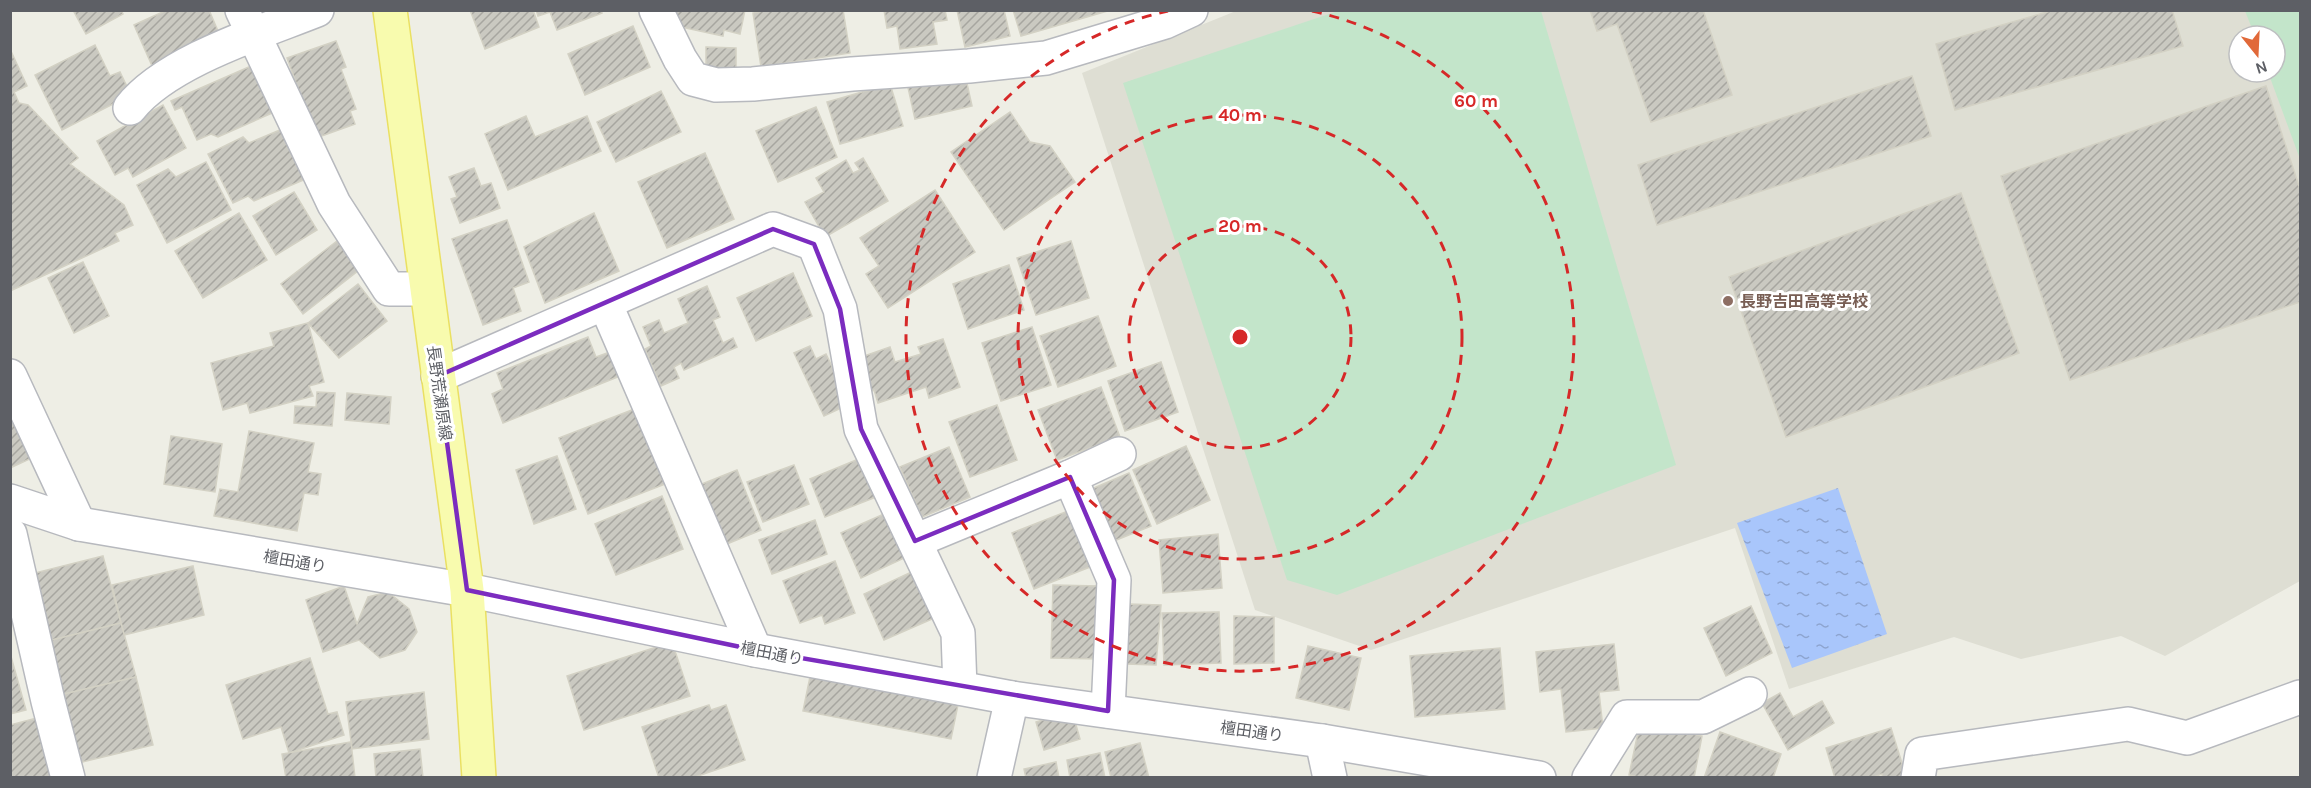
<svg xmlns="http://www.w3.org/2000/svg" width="2311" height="788" font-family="Karla,'Noto Sans JP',sans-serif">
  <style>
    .education { fill: #deded3; fill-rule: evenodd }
    .pitch { fill: #c3e5ca }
    .water { fill: url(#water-ripples) }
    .building { fill: url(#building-hatch); stroke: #d3d1c4; stroke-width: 1.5 }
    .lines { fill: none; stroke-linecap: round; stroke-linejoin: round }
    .minor-casing { stroke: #b7b9be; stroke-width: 36 }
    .tertiary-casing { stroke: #b7b9be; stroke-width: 36 }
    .primary-casing { stroke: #eae062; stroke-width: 36 }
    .minor { stroke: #fff; stroke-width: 33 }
    .tertiary { stroke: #fff; stroke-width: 33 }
    .primary { stroke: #f8fbae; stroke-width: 33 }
    .marked { fill: none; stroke: #7b2cbf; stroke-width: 4.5; stroke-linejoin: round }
    .ring { fill: none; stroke: #d62828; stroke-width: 3; stroke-dasharray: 10 8 }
    .education-dot { fill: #8d6e63; stroke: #fff; stroke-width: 2 }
    .labels { text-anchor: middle; stroke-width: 6; stroke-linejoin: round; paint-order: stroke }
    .education-label { font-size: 16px; font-weight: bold; fill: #785e54; stroke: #fff; text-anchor: start }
    .street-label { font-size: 16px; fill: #5d5f65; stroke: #fff }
    .centre { fill: #d62828; stroke: #fff; stroke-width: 3 }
    .ring-label { font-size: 18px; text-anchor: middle; font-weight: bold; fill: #d62828; stroke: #fff; stroke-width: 6; stroke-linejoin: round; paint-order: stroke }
  </style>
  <defs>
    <pattern id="water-ripples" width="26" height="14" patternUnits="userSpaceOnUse" patternTransform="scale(1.5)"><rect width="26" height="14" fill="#a9c6fb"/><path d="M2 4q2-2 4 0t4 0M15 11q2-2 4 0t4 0" fill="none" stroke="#8da4cf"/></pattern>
    <pattern id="building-hatch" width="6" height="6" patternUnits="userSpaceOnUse" patternTransform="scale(1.5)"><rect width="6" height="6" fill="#cac9c1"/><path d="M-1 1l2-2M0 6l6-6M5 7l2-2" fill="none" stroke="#a7a6a0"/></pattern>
  </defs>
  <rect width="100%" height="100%" fill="#eeeee5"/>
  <path class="education" d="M1236 11H2300V581L2165 656 2121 636 2021 659 1954 637 1789 689 1735 528 1371 650 1255 610 1082 73ZM2239 36H2275V72H2239Z"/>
  <g class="pitch">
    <polygon points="1338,11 1541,11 1676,465 1337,595 1287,580 1123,83"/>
    <polygon points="2245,11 2300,11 2300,159 2268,72 2275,72 2275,36 2255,36"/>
  </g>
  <polygon class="water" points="1838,488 1887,634 1792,668 1737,523"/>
  <g class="building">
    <polygon points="73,10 121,10 123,14 86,34"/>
    <polygon points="167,10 209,10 221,38 153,68 134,25"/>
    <polygon points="470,10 533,10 539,27 485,49"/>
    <polygon points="536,10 601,10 602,13 557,30 550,12 538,16"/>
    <polygon points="670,10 745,10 740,34 724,30 723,36 667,24"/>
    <polygon points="768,10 843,10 850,53 761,67 753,13"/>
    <polygon points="884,10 945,10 947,20 933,22 937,44 900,49 897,26 887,28"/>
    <polygon points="957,10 1004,10 1010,36 965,47"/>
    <polygon points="1013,10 1111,10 1021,36"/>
    <polygon points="1590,10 1703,10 1732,95 1651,122 1617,24 1597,31"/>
    <polygon points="2054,10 2172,10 2183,46 1955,110 1936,44"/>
    <polygon points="633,26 650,67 585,95 568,54"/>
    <polygon points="336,41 346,67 341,69 356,109 350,111 355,124 316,138 287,58"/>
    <polygon points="95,45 110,76 120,72 131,95 62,130 35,75"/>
    <polygon points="706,47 736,48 736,75 706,74"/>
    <polygon points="10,49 27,86 14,92 19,103 28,105 78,158 70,164 124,205 133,225 115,233 119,241 10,291"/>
    <polygon points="251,66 272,113 218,137 211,134 197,140 182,107 175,110 171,101"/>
    <polygon points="964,70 972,106 915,119 907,83"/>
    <polygon points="1912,76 1931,136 1657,225 1638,165"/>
    <polygon points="890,84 903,126 840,144 827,102"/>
    <polygon points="2266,86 2300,189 2300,302 2070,380 2001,176"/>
    <polygon points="661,91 681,132 616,162 597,122"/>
    <polygon points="163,105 186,148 133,177 128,168 115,175 97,141"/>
    <polygon points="816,107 837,157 778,182 756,131"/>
    <polygon points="1010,112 1030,142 1050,146 1075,182 1004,230 951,152"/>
    <polygon points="526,116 535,137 587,116 601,151 508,190 485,134"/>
    <polygon points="287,127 308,178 254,201 248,196 233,203 208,154 243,137 249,143"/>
    <polygon points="705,153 734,219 667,248 638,182"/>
    <polygon points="863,158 888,201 825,237 805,202 824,192 816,178 846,160 853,173 860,170 855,163"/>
    <polygon points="206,162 231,210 167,243 137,185 168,169 176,177"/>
    <polygon points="474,168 481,186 491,183 500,208 460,223 451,199 457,197 449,177"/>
    <polygon points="935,190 975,252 888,308 866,274 879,266 860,238"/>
    <polygon points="294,192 317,230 276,255 253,216"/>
    <polygon points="1961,193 2019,353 1786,437 1729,277"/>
    <polygon points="239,213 267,260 203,298 175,251"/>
    <polygon points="594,213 619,271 545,303 524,247"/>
    <polygon points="507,220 529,282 513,288 521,311 483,325 452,239"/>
    <polygon points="337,241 359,270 303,314 281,284"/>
    <polygon points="1071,241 1089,298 1036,315 1017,258"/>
    <polygon points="83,262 109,316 74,333 48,278"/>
    <polygon points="1009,265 1024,310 968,329 953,284"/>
    <polygon points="793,273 812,316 756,341 737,298"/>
    <polygon points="358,284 387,321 339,358 308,323"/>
    <polygon points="707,286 720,317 713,320 723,343 733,338 737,347 684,370 681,363 674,367 679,378 661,386 645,349 651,346 643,327 659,320 664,333 688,323 678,299"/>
    <polygon points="1098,316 1116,366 1058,387 1040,336"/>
    <polygon points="308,323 324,382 309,386 313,396 250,413 247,403 223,410 211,363 274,346 270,333"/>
    <polygon points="1032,327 1051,385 1001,401 982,343"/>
    <polygon points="588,337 596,357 610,352 620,376 503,423 492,394 503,389 497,373"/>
    <polygon points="943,339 960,387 929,398 926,387 878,403 874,390 865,394 853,360 890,347 895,362 921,354 918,347"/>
    <polygon points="810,346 816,359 826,354 850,404 824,416 794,353"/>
    <polygon points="1161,362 1178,412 1125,431 1108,381"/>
    <polygon points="1101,387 1120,437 1057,460 1038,410"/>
    <polygon points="317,392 335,393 332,426 294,423 295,406 316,407"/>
    <polygon points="347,393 391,397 389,424 345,420"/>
    <polygon points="997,405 1017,460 970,477 949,422"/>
    <polygon points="10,408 34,457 10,468"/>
    <polygon points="637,408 665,484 588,514 559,438"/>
    <polygon points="249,431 314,443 308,472 321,474 318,495 304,493 297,531 214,516 220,489 238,492"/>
    <polygon points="171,436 222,444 215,492 164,484"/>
    <polygon points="1186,446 1210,500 1157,524 1133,470"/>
    <polygon points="949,447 970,497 922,517 900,467"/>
    <polygon points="557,456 576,509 534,524 516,470"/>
    <polygon points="861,458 876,497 825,517 810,479"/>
    <polygon points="794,465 809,504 763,522 747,482"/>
    <polygon points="737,470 761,530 722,546 697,486"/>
    <polygon points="1129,473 1151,526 1109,543 1087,491"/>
    <polygon points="662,496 683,549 616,575 595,524"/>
    <polygon points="893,510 913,554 861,578 841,533"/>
    <polygon points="1068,511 1090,567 1034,589 1012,533"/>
    <polygon points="815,520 827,554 772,574 759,540"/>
    <polygon points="1218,534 1222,588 1163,593 1159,540"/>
    <polygon points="103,556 121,623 48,641 31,574"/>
    <polygon points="835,561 855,613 825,624 822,615 800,623 783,581"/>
    <polygon points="193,566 204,615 124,635 112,585"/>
    <polygon points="920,568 941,615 884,640 864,594"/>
    <polygon points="1053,585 1099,586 1098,659 1051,658"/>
    <polygon points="344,586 357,624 368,597 388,592 409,609 417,632 405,650 380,658 359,640 323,652 306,600"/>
    <polygon points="1128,604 1161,605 1156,665 1126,664"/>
    <polygon points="1751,606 1772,653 1726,676 1704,628"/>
    <polygon points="1219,612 1221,663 1164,665 1162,613"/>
    <polygon points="1234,616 1274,617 1274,663 1234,664"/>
    <polygon points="121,623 136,677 60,695 48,641"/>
    <polygon points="672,642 690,696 584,730 567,676"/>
    <polygon points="1614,644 1619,690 1599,692 1603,728 1566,732 1561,689 1540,692 1536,652"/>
    <polygon points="1308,646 1361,658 1349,710 1296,698"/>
    <polygon points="1500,648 1505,709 1415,717 1410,656"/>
    <polygon points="10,653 26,710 10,714"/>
    <polygon points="310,658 328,714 337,712 344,735 289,753 281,727 243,739 226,685"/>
    <polygon points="812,667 960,695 951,739 803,711"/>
    <polygon points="136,677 153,745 74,764 60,695"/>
    <polygon points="424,692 429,739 352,749 346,702"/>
    <polygon points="1780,693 1793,717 1822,701 1834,723 1788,750 1762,703"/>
    <polygon points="709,705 711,710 726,705 745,760 692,778 659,778 642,727"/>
    <polygon points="1072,711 1080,739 1044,750 1036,722"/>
    <polygon points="37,718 52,778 10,778 10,725"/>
    <polygon points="1640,723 1702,736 1694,778 1643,778 1629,775"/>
    <polygon points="1891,728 1906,776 1883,778 1882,774 1871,778 1835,778 1826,748"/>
    <polygon points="1720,732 1781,754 1773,778 1704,778"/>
    <polygon points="351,742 355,778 286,778 282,754"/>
    <polygon points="1140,743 1149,778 1111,778 1105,752"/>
    <polygon points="420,749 423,778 376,778 374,754"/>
    <polygon points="1100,753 1105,778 1070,778 1067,760"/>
    <polygon points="1056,762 1059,778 1026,778 1024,769"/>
  </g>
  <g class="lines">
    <g class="minor-casing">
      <g id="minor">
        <polyline points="242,10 334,204 389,289 426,289"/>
        <polyline points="656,10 680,59 693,79 716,85 753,84 852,74 969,66 1046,58 1165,22 1191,10"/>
        <path d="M130 108C167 61 262 32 317 10"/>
        <polyline points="605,303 755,650"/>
        <polyline points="10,376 79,524"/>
        <polyline points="438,376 773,229 814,244 840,309 861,429 958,633 960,688"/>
        <polyline points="1070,477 1114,580 1108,711"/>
        <polyline points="10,534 48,701 68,778"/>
        <polyline points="915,541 1070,477 1119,454"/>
        <polyline points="1322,741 1330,778"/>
        <polyline points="994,778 1012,698"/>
        <polyline points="1589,778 1627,717 1703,717 1750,694"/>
        <polyline points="1918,778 1922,754 2128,724 2187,738 2300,697"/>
      </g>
    </g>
    <g class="tertiary-casing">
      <polyline id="tertiary" points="10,501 79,524 467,590 755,650 1012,698 1322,741 1539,778"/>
    </g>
    <g class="primary-casing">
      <polyline id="primary" points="390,10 467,590 479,778"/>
    </g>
    <use href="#minor" class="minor"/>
    <use href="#tertiary" class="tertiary"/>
    <use href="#primary" class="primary"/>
  </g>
  <path class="marked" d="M773 229 814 244 840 309 861 429 915 541 1070 477 1114 580 1108 711 755 650 467 590 438 376Z"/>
  <g class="ring">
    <circle cx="1240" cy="337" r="111"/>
    <circle cx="1240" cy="337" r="222"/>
    <path d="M1312 11A334 334 0 1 1 1168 11"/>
  </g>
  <circle class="education-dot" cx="1728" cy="301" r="6"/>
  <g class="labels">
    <g class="education-label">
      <text x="1740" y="307">長野吉田高等学校</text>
    </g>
    <g class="street-label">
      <text transform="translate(440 393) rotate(82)" y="6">長野荒瀬原線</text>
      <text transform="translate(295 561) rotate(10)" y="6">檀田通り</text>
      <text transform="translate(772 653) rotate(11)" y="6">檀田通り</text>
      <text transform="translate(1252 731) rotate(8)" y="6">檀田通り</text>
    </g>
  </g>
  <circle cx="1240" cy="337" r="9" class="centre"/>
  <g class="ring-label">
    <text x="1476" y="107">60 m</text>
    <text x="1240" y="121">40 m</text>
    <text x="1240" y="232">20 m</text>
  </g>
  <rect width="2311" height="788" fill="none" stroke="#5d5f65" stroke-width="24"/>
  <g transform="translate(2257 54) rotate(162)"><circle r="28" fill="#ffffff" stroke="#bebfc1" stroke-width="1.5"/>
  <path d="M0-4.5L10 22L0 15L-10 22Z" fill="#e16939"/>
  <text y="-9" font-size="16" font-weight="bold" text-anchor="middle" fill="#5d5f65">N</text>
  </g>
</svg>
